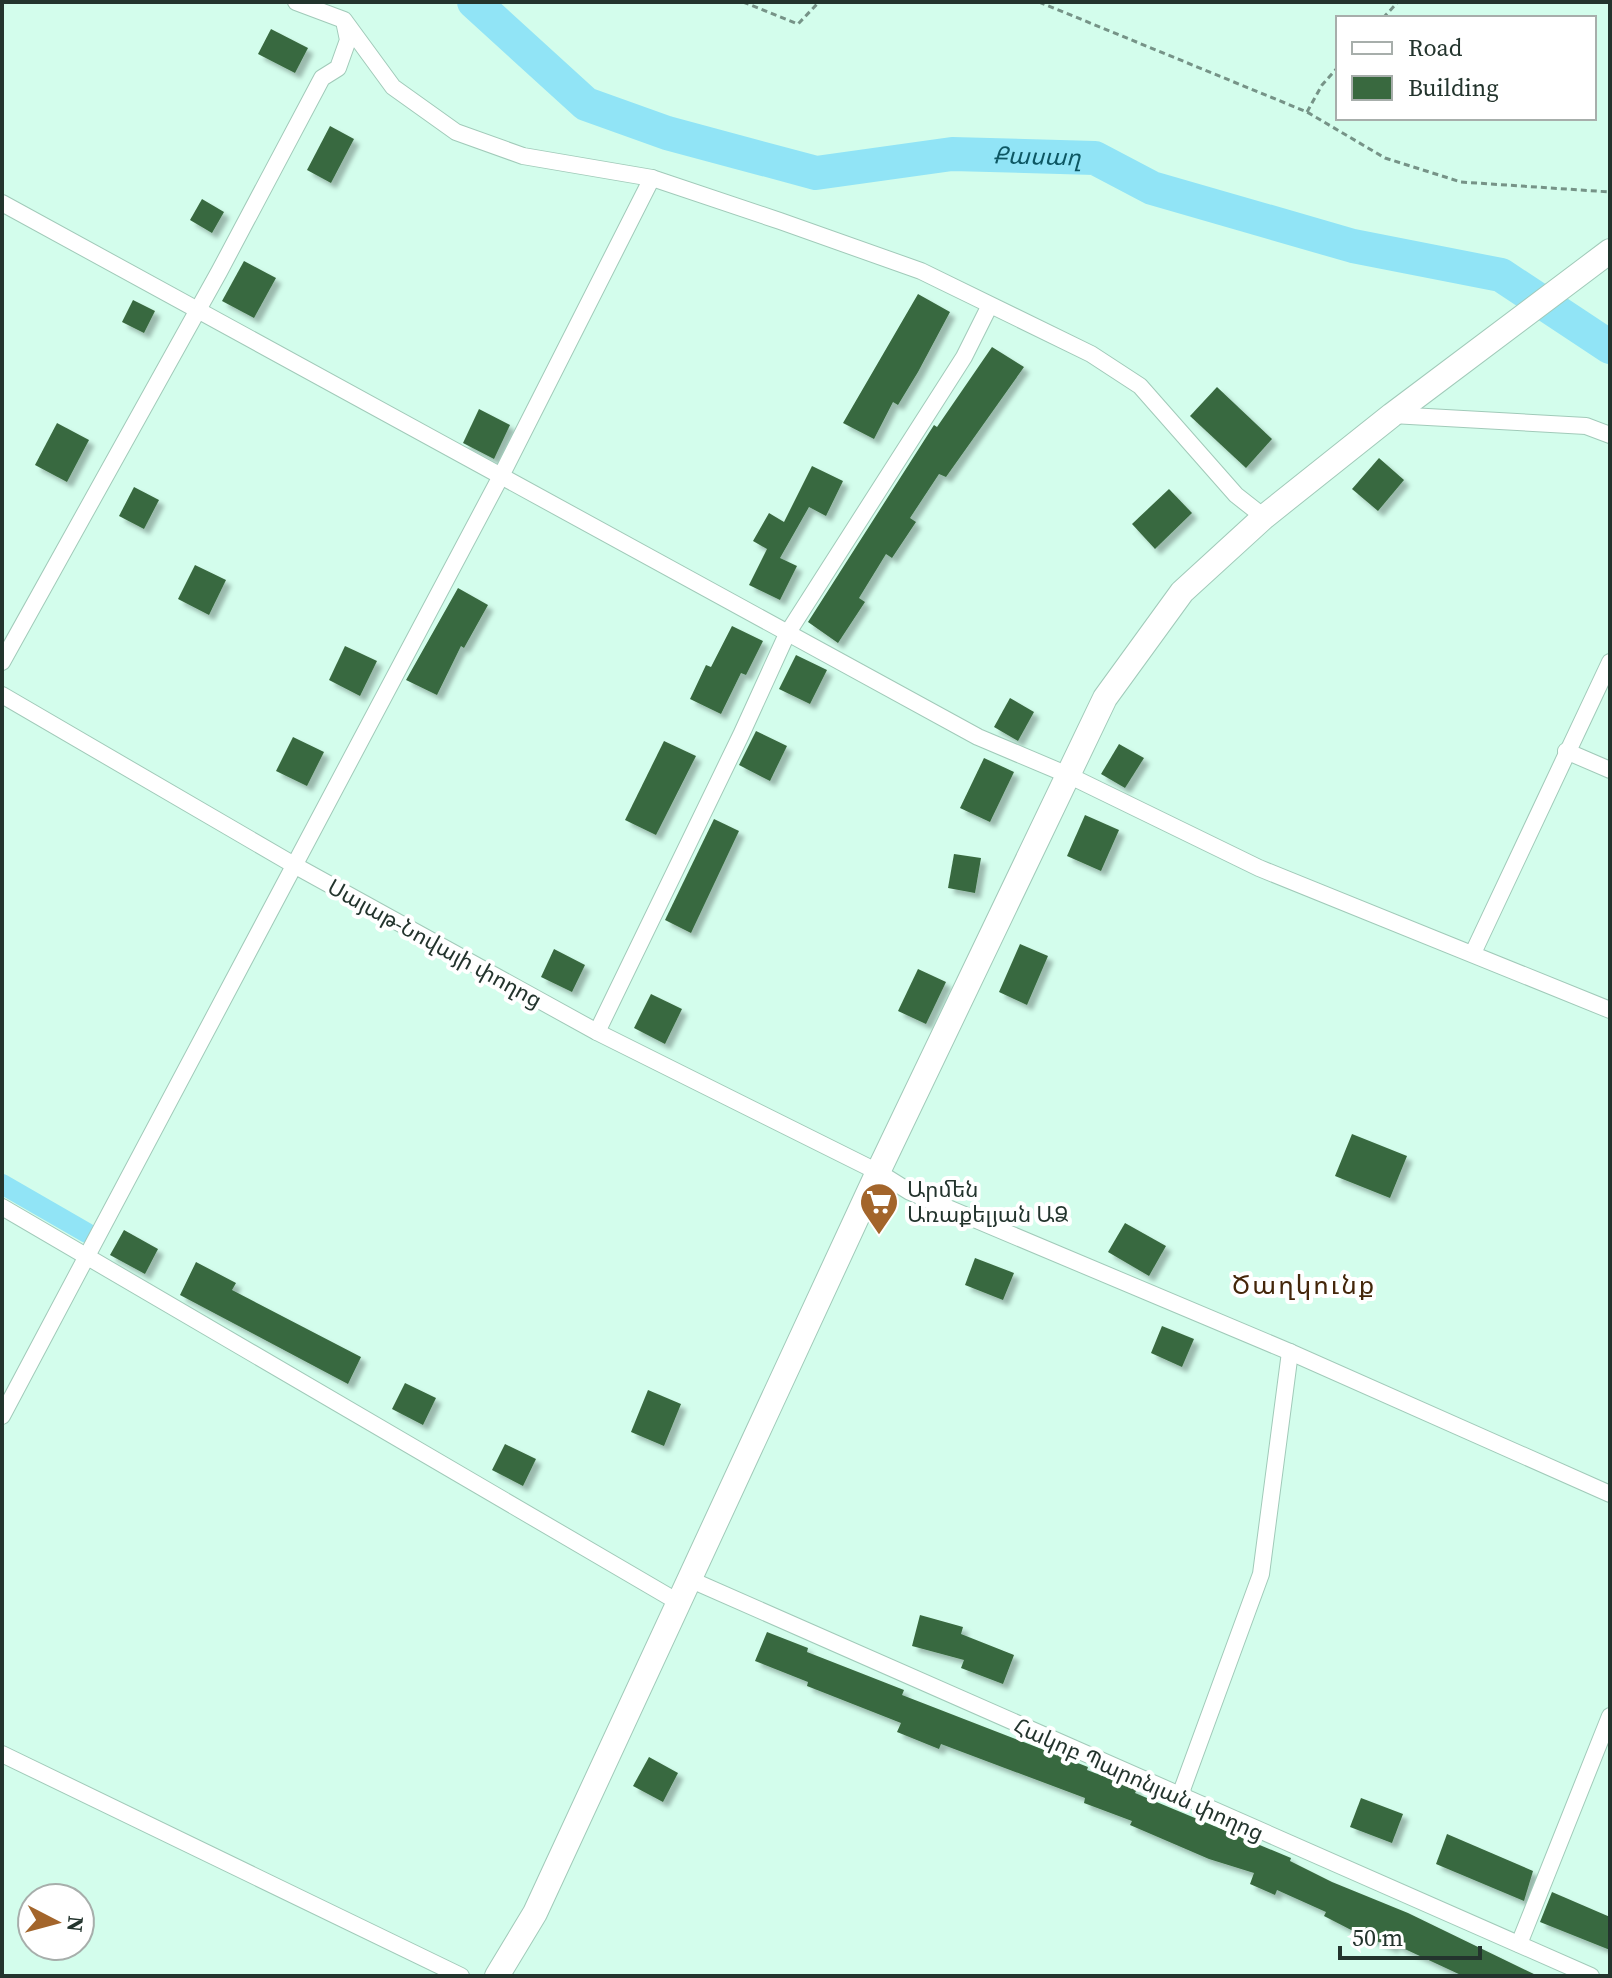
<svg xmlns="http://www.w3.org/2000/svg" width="1612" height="1978" font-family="'Source Serif 4','Noto Sans Armenian',serif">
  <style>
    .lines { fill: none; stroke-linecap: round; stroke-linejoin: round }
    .canal { stroke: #91e4f6; stroke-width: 20 }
    .river { stroke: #91e4f6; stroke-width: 34 }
    .building { fill: #39693f; filter: url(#shadow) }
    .minor-casing { stroke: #a1cab9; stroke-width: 18 }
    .secondary-casing { stroke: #a1cab9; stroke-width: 26 }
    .path { stroke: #769387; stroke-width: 3; stroke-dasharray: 6 4; stroke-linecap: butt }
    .minor { stroke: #fff; stroke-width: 16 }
    .secondary { stroke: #fff; stroke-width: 24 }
    .labels { text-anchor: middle; stroke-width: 8; stroke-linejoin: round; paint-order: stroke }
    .street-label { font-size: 22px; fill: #23342d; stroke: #fff }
    .poi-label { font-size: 22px; fill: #23342d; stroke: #fff; text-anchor: start }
    .water-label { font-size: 24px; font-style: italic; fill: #0d5763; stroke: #fff }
    .quarter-label { font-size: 26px; letter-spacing: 2px; fill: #44260a; stroke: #fff }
  </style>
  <defs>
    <filter id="shadow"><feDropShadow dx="5.5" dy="5.5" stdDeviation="2" flood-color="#0004"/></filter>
  </defs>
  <rect width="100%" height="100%" fill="#d3fdec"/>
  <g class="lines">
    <polyline class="canal" points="2,1184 87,1233"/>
    <path class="river" id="s1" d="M474 2 586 104 667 133 816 173 952 154 1095 158 1152 188 1353 246 1501 275 1610 347"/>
  </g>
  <g class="building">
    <polygon points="271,29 308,48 295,73 258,54"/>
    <polygon points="330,126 354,139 331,183 307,170"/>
    <polygon points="202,199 224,212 212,233 190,220"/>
    <polygon points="244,261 276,278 254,318 222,301"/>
    <polygon points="918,294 950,312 918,372 898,405 893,402 874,439 843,423"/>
    <polygon points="133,300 155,311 144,333 122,322"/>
    <polygon points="992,347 1024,367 946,477 939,474 910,518 916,522 892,558 886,554 859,598 865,602 838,643 808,622 934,425 937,427"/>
    <polygon points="1217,387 1272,439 1246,468 1190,416"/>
    <polygon points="479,409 510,425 494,459 463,443"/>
    <polygon points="57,423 89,440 67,482 35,465"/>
    <polygon points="1379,458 1404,480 1378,511 1352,489"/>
    <polygon points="812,466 843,481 826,516 809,507 780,558 797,566 780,600 749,585 767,549 753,541 769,513 784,522"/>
    <polygon points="134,487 159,500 144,529 119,516"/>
    <polygon points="1169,489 1192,513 1155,549 1132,524"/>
    <polygon points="195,565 226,580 209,615 178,599"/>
    <polygon points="458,588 488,605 464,648 461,646 437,695 406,680"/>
    <polygon points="732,626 763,641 746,675 741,673 721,714 690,699 706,665 711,667"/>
    <polygon points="345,646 377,661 360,696 329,680"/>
    <polygon points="796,655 827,670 810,704 779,689"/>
    <polygon points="1010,698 1034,712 1018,741 994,727"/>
    <polygon points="756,731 787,746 770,781 739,765"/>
    <polygon points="293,737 324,752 307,786 276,771"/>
    <polygon points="664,741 696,756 656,835 625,820"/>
    <polygon points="1119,744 1144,758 1125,788 1101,774"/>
    <polygon points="984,758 1014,772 990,822 960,808"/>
    <polygon points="1085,815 1119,830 1101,871 1067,856"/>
    <polygon points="714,819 739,831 691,933 665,920"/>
    <polygon points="954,854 981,858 975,893 948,888"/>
    <polygon points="1020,944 1048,956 1027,1005 999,992"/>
    <polygon points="554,949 585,965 572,992 541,977"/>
    <polygon points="918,969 946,982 926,1024 898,1011"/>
    <polygon points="651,994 682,1009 665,1044 634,1028"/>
    <polygon points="1352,1134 1407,1156 1390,1198 1335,1176"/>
    <polygon points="1125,1223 1166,1246 1149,1276 1108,1252"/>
    <polygon points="124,1230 158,1249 145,1274 110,1255"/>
    <polygon points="975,1258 1014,1273 1003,1300 965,1285"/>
    <polygon points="196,1262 236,1283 232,1290 361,1357 348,1384 180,1295"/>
    <polygon points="1162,1326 1194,1339 1182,1367 1151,1353"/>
    <polygon points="405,1383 436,1398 423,1425 392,1409"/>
    <polygon points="648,1390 681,1404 664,1446 631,1432"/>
    <polygon points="505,1444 536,1459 523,1486 492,1470"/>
    <polygon points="920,1615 963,1627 961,1634 1014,1655 1003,1684 961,1668 964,1660 912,1646"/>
    <polygon points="767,1632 808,1648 807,1652 904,1690 902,1695 1088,1767 1087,1770 1137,1789 1135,1793 1291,1858 1290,1861 1332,1882 1408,1913 1538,1976 1463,1976 1394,1944 1393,1948 1357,1933 1324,1916 1326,1912 1277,1890 1275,1895 1250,1884 1254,1873 1209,1859 1130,1825 1132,1821 1084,1803 1085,1798 941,1744 939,1749 897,1732 901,1723 807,1686 808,1682 755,1661"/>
    <polygon points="649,1757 678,1773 663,1802 633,1786"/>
    <polygon points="1361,1798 1403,1814 1392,1843 1350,1827"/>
    <polygon points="1447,1834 1533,1871 1524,1901 1436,1864"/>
    <polygon points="1552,1892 1610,1917 1610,1950 1540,1922"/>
  </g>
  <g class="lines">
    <g class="minor-casing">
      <g id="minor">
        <polyline points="296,2 344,20 393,87 456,132 523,156 652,178 780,221 921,271 1091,354 1140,386 1236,495 1264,517"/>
        <polyline points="2,203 978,737 1068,775 1259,868 1610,1010"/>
        <polyline points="1392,415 1586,426 1610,435"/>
        <polyline points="2,662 219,272 322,78 338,68 348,40 344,21"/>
        <polyline points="2,695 294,865 597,1032 878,1172 910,1192 1290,1352 1610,1494"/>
        <polyline points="1566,751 1610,770"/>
        <polyline points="1473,953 1610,662"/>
        <polyline points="597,1032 741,735 787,634 964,357 989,307"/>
        <polyline points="2,1207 678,1602"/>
        <polyline points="2,1416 501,476 652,178"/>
        <polyline points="689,1579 1591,1976"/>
        <polyline points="2,1754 461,1976"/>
        <polyline points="1179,1798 1261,1574 1290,1352"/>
        <polyline points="1519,1944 1610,1716"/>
      </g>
    </g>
    <g class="secondary-casing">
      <polyline id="secondary" points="497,1976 535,1913 878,1172 1105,698 1182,592 1264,517 1392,415 1610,251"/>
    </g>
    <g class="path">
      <polyline points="743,2 798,24 819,2"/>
      <polyline points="1039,2 1307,112 1385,158 1461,182 1610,192"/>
      <polyline points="1383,18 1398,2"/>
      <polyline points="1307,112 1322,85 1338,67"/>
    </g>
    <use href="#minor" class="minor"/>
    <use href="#secondary" class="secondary"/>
  </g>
  <defs>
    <g id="supermarket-pin" transform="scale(2)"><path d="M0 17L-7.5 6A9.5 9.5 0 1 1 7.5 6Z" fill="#a3652b" stroke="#fff"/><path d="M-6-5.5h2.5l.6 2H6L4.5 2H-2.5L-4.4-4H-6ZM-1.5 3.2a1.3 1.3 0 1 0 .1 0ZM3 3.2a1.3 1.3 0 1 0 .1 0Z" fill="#fff"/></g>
  </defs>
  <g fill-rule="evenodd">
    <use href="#supermarket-pin" x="879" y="1202"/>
  </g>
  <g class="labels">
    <g class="street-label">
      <text transform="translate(435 943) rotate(29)" y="8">Սայաթ-Նովայի փողոց</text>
      <text transform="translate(1139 1779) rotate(24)" y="8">Հակոբ Պարոնյան փողոց</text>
    </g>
    <g class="poi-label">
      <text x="907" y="1197">Արմեն<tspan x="907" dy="25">Առաքելյան ԱՁ</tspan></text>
    </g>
    <g class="water-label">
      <text dy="8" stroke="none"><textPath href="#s1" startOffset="614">Քասաղ</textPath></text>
    </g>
    <g class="quarter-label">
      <text x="1304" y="1294">Ծաղկունք</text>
    </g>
  </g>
  <rect width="1612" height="1978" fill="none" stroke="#23342d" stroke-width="8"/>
  <rect x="1336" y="16" width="260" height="104" fill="#ffffff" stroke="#a7aeab" stroke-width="2"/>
  <rect x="1352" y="42" width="40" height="12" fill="#ffffff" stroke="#a7aeab" stroke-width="2"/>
  <text x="1408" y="56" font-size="24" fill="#23342d">Road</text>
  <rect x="1352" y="76" width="40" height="24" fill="#39693f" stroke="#a7aeab" stroke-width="2"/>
  <text x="1408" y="96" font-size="24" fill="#23342d">Building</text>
  <g transform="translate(56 1922) rotate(96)"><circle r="38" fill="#ffffff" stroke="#a7aeab" stroke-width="2"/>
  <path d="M0-6L14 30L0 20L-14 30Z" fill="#a3652b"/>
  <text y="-12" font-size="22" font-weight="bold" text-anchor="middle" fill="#23342d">N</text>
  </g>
  <path d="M1340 1946v12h140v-12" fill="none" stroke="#23342d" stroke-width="4"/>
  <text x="1352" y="1946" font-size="24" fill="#23342d" stroke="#ffffff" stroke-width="6" paint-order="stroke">50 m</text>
</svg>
